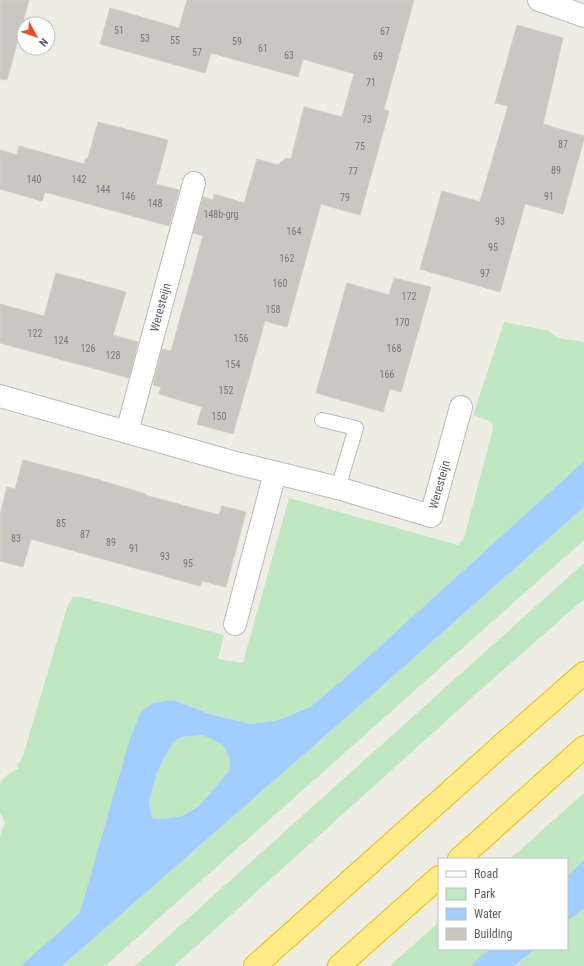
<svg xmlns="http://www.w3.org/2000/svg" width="584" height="966" font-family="'Roboto Condensed',sans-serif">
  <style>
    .green { fill: #bee7c2 }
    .water { fill: #a2ceff; fill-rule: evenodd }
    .building { fill: #c9c7c0; stroke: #d3cfc1 }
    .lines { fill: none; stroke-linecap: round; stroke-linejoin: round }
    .service-casing { stroke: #b8bac0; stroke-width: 16 }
    .minor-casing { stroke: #b8bac0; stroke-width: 24 }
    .motorway-casing { stroke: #f1bc00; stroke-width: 24 }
    .service { stroke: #fff; stroke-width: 14 }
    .minor { stroke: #fff; stroke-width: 22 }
    .motorway { stroke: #ffec89; stroke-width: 22 }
    .labels { text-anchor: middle; stroke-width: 4; stroke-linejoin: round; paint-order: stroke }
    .number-label { font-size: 10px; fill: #76787b }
    .street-label { font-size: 12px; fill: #5b5e64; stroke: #fff }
  </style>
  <rect width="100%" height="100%" fill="#eeede3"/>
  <g class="green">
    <polygon points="504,322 549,331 558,338 584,342 584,461 347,676 310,707 279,720 251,724 210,714 173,700 140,713 129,741 80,912 66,926 20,966 0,966 0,837 5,822 0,812 0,782 6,776 19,768 17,766 23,756 68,604 73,597 81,597 224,635 218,659 243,663 289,498 458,545 464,538 493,429 492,422 473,415"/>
    <polygon points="584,507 584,540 105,966 62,966 390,679"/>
    <polygon points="584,563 584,599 486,685 174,966 135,966"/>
    <polygon points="204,735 223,744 230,760 229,771 199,806 182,816 161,819 152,818 149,802 157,772 173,742 182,737"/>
    <polygon points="584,793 584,860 567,876 567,859 510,859"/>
    <polygon points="584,908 584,966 514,966 535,949 567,949 567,922"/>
    <polygon points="439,922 439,949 489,949 471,966 390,966"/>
  </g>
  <g class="water">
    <path d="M584 461V507L390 679 62 966H20L66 926 80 912 129 741 140 713 153 703 173 700 210 714 251 724 279 720 310 707 347 676ZM203 735 223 745 230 760 229 771 199 806 182 816 161 819 152 818 149 802 157 772 173 742 182 737Z"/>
    <polygon points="584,860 584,908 567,922 567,876"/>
    <polygon points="489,949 535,949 514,966 471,966"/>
  </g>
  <g class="building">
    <polygon points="0,0 29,0 7,80 0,79"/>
    <polygon points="187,0 414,0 384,109 389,111 360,215 321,204 287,327 265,321 233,434 197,424 202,407 159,394 161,387 153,385 162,349 171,351 203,236 193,233 203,197 213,200 214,194 244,203 257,159 278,165 286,158 291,159 304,107 342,117 354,74 303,59 298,77 211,53 205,73 100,44 110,8 179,28"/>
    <polygon points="517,25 563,38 543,124 584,136 584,139 563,214 525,204 500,292 420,269 442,191 480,202 508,106 495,103"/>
    <polygon points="98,122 168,140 156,184 179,190 169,226 45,192 42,201 0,189 0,150 17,155 19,146 84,164 86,158 88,158"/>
    <polygon points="56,273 126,292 113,335 138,342 129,378 0,343 0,304 44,316"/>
    <polygon points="394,278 431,287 401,392 390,389 383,412 316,393 347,283 389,295"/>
    <polygon points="23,460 96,479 146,494 145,495 219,515 222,506 246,512 226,587 202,581 200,586 31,539 23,567 0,561 0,515 7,487 15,489"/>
  </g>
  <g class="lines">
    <g class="service-casing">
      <polyline id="service" points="322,420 356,428 338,488"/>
    </g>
    <g class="minor-casing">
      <g id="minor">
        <polyline points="539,0 584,16"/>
        <path id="s1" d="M0 396 236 463 338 488 431 516 461 407"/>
        <path id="s2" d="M127 432 194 183"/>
        <polyline points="235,624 275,473"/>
      </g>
    </g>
    <g class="motorway-casing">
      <g id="motorway">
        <polyline points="459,859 584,747"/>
        <polyline points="255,966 503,744 584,673"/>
        <polyline points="339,966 439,877"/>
      </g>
    </g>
    <use href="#service" class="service"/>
    <use href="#minor" class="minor"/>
    <use href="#motorway" class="motorway"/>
  </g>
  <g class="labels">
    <g class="number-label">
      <text x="119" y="34">51</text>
      <text x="385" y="35">67</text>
      <text x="145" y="42">53</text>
      <text x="175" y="44">55</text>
      <text x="237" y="45">59</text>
      <text x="263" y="52">61</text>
      <text x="197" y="56">57</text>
      <text x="289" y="59">63</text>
      <text x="378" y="60">69</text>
      <text x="371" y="86">71</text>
      <text x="367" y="123">73</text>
      <text x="563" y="148">87</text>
      <text x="360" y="150">75</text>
      <text x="556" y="174">89</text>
      <text x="353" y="175">77</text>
      <text x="34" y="183">140</text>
      <text x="79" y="183">142</text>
      <text x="103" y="193">144</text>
      <text x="128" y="200">146</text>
      <text x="549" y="200">91</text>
      <text x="345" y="201">79</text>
      <text x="155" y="207">148</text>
      <text x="221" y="218">148b-grg</text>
      <text x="500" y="225">93</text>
      <text x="294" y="235">164</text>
      <text x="493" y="251">95</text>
      <text x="287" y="262">162</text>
      <text x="485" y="277">97</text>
      <text x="280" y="287">160</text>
      <text x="409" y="300">172</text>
      <text x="273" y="313">158</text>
      <text x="402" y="326">170</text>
      <text x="35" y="337">122</text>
      <text x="241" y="342">156</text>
      <text x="61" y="344">124</text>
      <text x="88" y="352">126</text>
      <text x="394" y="352">168</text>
      <text x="113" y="359">128</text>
      <text x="233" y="368">154</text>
      <text x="387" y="378">166</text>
      <text x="226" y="394">152</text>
      <text x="219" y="420">150</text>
      <text x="61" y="527">85</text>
      <text x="85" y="538">87</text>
      <text x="16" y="542">83</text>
      <text x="111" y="546">89</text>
      <text x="134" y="552">91</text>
      <text x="165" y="560">93</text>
      <text x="188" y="567">95</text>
    </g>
    <g class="street-label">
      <text dy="4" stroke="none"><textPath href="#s2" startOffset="129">Weresteijn</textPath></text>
      <text dy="4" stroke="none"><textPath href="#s1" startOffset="480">Weresteijn</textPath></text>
    </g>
  </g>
  <rect x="438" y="858" width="130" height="92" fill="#ffffff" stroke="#bdbfc1"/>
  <rect x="446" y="871" width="20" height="6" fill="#ffffff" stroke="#bdbfc1"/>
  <text x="474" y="878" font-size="12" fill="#5b5e64">Road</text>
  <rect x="446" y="888" width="20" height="12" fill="#bee7c2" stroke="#bdbfc1"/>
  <text x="474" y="898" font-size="12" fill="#5b5e64">Park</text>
  <rect x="446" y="908" width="20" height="12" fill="#a2ceff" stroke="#bdbfc1"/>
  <text x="474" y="918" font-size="12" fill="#5b5e64">Water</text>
  <rect x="446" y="928" width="20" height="12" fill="#c9c7c0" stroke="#bdbfc1"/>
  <text x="474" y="938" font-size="12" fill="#5b5e64">Building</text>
  <g transform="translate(36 36) rotate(130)"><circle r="19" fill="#ffffff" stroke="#bdbfc1"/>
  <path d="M0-3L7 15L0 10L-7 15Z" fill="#f04927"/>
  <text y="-6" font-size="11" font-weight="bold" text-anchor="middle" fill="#5b5e64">N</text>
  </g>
</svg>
